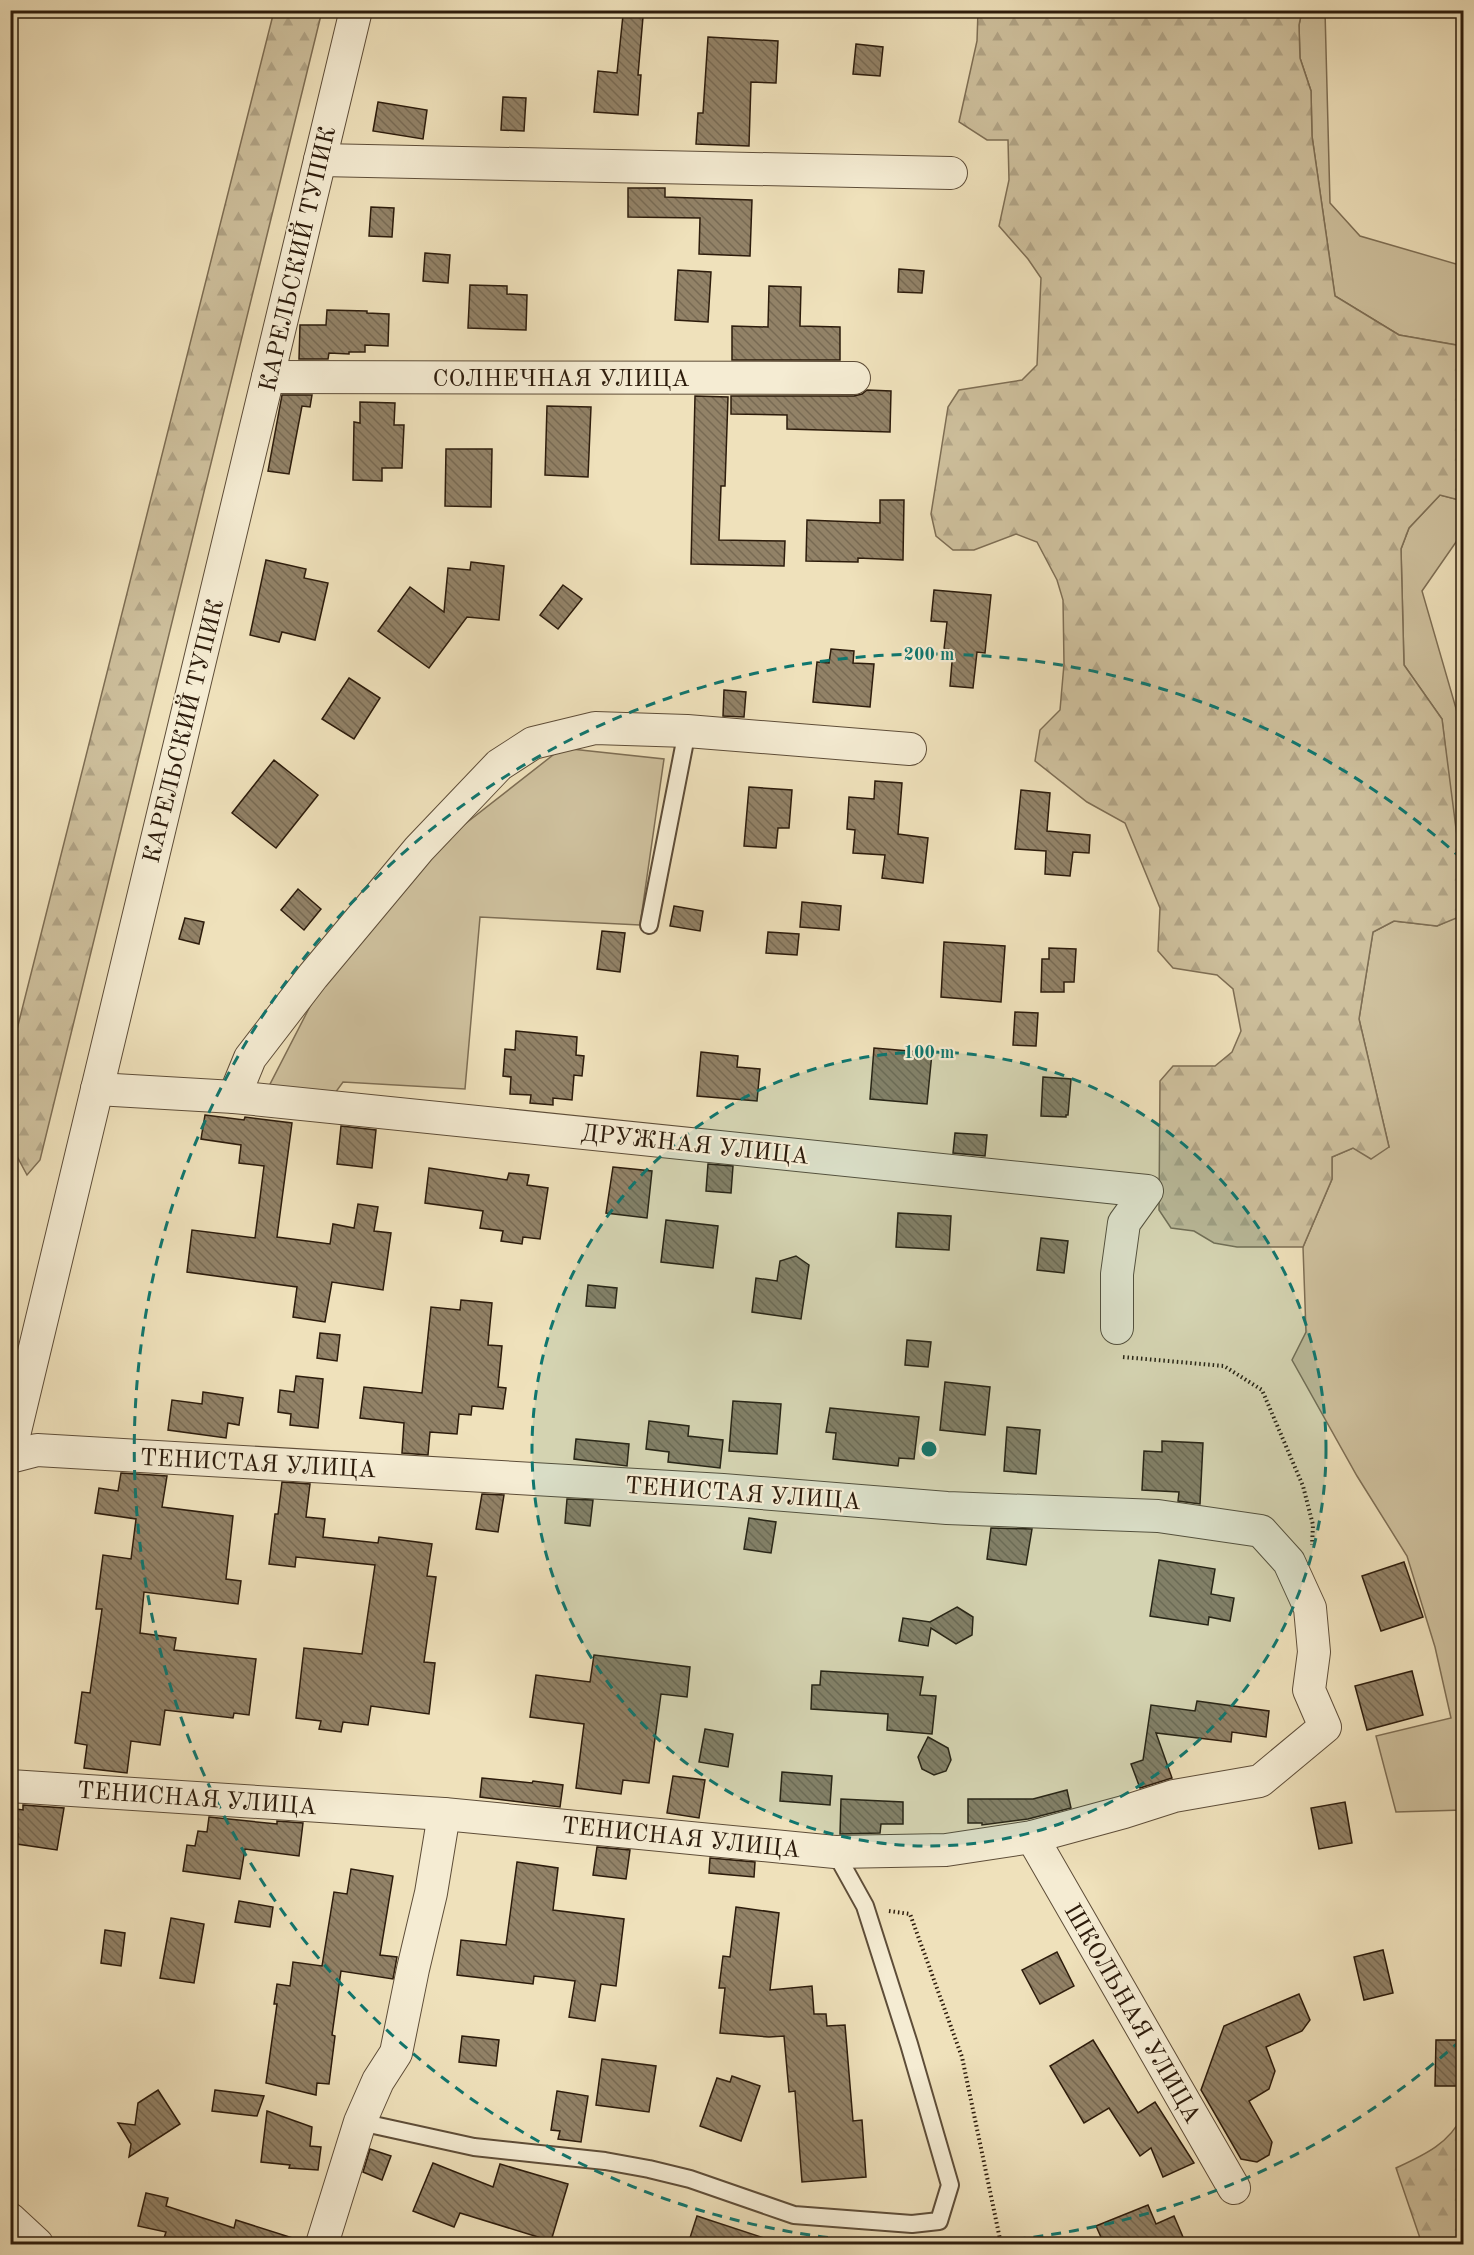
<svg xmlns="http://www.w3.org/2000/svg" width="1474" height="2255" font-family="'Old Standard TT',serif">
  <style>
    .grass { fill: #cec09d; stroke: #7e6e54; stroke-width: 1.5 }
    .forest { fill: url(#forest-firs); stroke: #7e6e54; stroke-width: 1.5 }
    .building { fill: url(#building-back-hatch); stroke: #2d1c0c; stroke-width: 1.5 }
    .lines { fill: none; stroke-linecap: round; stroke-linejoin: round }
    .lane-casing { stroke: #5e4d38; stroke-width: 20 }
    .street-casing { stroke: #5e4d38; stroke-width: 34 }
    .path { stroke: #2d1c0c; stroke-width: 4; stroke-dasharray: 1.5 3; stroke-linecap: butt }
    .lane { stroke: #f5ecd3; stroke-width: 16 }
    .street { stroke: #f5ecd3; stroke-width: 32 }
    .ring { fill: none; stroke: #0f766e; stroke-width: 3; stroke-dasharray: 10 8 }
    .labels { text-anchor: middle; stroke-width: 4.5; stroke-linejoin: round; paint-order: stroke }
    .street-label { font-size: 24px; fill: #2d1c0c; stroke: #f5ecd3 }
    .centre { fill: #0f766e; stroke: #f5ecd3; stroke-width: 3 }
    .ring-label { font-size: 18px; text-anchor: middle; font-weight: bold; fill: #0f766e; stroke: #f5ecd3; stroke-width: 4.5; stroke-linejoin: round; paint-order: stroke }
  </style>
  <defs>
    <pattern id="forest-firs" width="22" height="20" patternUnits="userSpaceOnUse" patternTransform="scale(1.5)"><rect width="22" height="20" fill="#cec09d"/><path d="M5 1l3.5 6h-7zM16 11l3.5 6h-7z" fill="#b1a486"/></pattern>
    <pattern id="building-back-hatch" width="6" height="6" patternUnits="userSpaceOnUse" patternTransform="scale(1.5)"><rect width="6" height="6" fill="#928267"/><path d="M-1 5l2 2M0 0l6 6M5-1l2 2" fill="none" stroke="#786a53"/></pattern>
  </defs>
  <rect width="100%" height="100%" fill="#efe1bb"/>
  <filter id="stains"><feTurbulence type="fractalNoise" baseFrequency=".00333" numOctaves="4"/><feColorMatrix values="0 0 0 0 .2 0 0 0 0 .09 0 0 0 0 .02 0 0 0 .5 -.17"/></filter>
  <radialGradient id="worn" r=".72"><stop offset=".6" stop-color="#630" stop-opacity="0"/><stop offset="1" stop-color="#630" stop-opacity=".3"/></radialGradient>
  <g class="grass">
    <polygon points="1302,11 1325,11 1330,203 1360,236 1463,266 1463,342 1457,345 1399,335 1335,296 1312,136 1311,91 1300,58 1299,25"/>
    <polygon points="1440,495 1464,501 1463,532 1422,591 1464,736 1463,1810 1396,1812 1376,1736 1451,1718 1435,1647 1407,1556 1357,1476 1292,1360 1306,1332 1303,1247 1332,1179 1332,1157 1353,1148 1389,1147 1359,1019 1373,932 1394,921 1437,926 1459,916 1462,895 1442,719 1404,665 1401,549 1409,528"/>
    <polygon points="562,748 664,759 640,925 480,917 465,1089 343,1082 330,1100 266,1092 320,987 438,845"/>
  </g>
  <g class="forest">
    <polygon points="274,11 322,11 40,1160 27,1175 11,1145 11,1053"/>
    <polygon points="978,11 1302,11 1299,25 1300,58 1311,91 1312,136 1335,296 1399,335 1456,345 1464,342 1463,501 1440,495 1409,528 1401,549 1404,665 1442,719 1459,852 1462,895 1459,917 1437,926 1394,921 1373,932 1359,1019 1389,1147 1371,1159 1353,1148 1332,1157 1332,1179 1303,1247 1237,1247 1214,1243 1194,1231 1171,1228 1159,1210 1160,1081 1173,1066 1215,1066 1232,1052 1241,1031 1233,989 1217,975 1173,968 1158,951 1160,908 1125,823 1087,802 1035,761 1040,730 1060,710 1064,664 1063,600 1057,580 1037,542 1016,534 974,550 953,550 936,536 931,514 948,407 959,390 1022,380 1037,365 1041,278 1028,259 999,226 1009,180 1008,140 987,140 959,122 977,41"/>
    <path d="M1463 2115V2244H1422L1396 2168C1424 2155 1449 2144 1463 2115Z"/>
  </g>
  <g class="building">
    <polygon points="623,15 643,17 638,75 641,75 638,115 594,112 598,71 617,73"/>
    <polygon points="708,37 778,41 776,83 751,82 749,146 696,144 698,113 703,113"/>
    <polygon points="856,44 883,47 880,76 853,74"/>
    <polygon points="503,97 526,98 524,131 501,130"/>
    <polygon points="378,102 427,110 423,139 373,131"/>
    <polygon points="628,188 665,188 665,197 752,200 750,256 699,254 700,218 628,217"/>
    <polygon points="371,207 394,208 392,237 369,236"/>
    <polygon points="425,253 450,255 448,283 423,281"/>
    <polygon points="899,269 924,271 922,293 898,292"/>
    <polygon points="678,270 711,272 708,322 675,320"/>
    <polygon points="470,285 507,286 507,294 527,295 526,330 468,328"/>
    <polygon points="769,286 801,287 800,326 840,327 840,360 732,360 732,326 768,327"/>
    <polygon points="327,310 367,311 367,313 389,314 388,346 365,345 365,352 349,352 349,354 329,353 328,359 299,359 300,325 326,325"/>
    <polygon points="867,390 891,391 890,432 787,429 787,415 731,414 731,396 854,396 862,394"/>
    <polygon points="282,395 312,395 310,407 302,406 289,474 268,471"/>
    <polygon points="695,396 728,397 725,486 721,486 719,540 785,541 784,566 691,564"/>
    <polygon points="360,402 395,403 394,425 404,425 402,468 382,468 382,481 353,480 354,422 360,423"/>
    <polygon points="547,406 591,407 588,477 545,475"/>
    <polygon points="446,449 492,449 491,507 445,506"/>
    <polygon points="880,500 904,500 903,560 858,558 858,562 806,561 807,520 880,523"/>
    <polygon points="266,560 306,569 304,578 328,583 315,640 282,632 279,642 250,635"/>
    <polygon points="471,562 504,566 499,620 467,617 429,668 378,631 410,587 444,612 448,568 470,570"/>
    <polygon points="563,585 582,599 558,629 540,615"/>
    <polygon points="934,590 991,595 985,653 977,652 973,688 950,686 953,650 944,649 947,622 931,621"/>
    <polygon points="831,649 854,651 853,663 874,664 870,707 813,702 817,662 829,663"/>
    <polygon points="349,678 380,698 354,739 322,719"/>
    <polygon points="724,690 746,692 744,717 723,716"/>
    <polygon points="274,760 318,795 276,848 232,813"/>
    <polygon points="875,781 902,783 898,834 928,838 923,883 882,878 885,855 853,853 855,830 847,829 849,797 874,799"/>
    <polygon points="749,787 792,790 789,828 778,828 776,848 744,846"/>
    <polygon points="1021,790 1050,793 1047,831 1090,835 1089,853 1073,852 1070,876 1045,874 1046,851 1015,849"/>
    <polygon points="298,889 321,909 304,930 281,910"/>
    <polygon points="802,902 841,906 839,930 800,927"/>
    <polygon points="674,906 703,911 700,931 670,926"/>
    <polygon points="185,918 204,922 199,944 179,939"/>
    <polygon points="602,931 625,933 620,972 597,969"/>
    <polygon points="768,932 799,934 797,955 766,953"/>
    <polygon points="944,942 1005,946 1001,1002 941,997"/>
    <polygon points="1049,948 1076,949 1074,982 1064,982 1064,992 1041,992 1042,959 1049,959"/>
    <polygon points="1015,1012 1038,1013 1036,1046 1013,1045"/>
    <polygon points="516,1031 577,1037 576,1055 584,1056 582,1076 574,1075 572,1100 553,1098 553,1105 530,1103 531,1095 510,1094 511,1077 503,1076 505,1049 515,1050"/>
    <polygon points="874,1048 932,1053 927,1104 870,1099"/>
    <polygon points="701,1052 738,1056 737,1067 760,1069 757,1101 697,1096"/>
    <polygon points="1043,1077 1071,1079 1068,1115 1066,1115 1066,1117 1041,1116"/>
    <polygon points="205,1115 244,1120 245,1117 292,1123 277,1237 330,1244 333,1224 354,1228 358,1204 378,1207 374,1231 391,1233 383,1290 332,1282 325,1322 293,1317 297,1287 187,1272 192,1230 255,1238 264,1166 239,1163 241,1145 201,1139"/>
    <polygon points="341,1126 376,1130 372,1168 337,1164"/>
    <polygon points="955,1133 987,1135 985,1156 953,1153"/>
    <polygon points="708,1164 733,1166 731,1193 706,1191"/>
    <polygon points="613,1167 652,1171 647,1218 606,1213"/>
    <polygon points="429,1168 507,1180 509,1173 529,1175 527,1185 548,1188 540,1239 523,1237 522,1244 501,1241 503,1231 480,1228 483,1211 425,1203"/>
    <polygon points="898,1213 951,1216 949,1250 896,1247"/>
    <polygon points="666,1220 718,1226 713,1268 661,1262"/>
    <polygon points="1041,1238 1068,1241 1064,1273 1037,1270"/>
    <polygon points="796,1256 809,1265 801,1319 752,1312 756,1278 777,1281 780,1261"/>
    <polygon points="588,1285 617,1288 615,1308 586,1306"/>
    <polygon points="461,1300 492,1303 488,1345 502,1346 498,1387 506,1388 503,1409 472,1406 471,1415 459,1414 457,1434 430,1432 428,1455 402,1453 404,1423 360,1418 364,1387 422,1393 431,1307 460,1310"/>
    <polygon points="320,1333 340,1335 337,1361 317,1358"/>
    <polygon points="907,1340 931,1342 928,1367 905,1365"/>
    <polygon points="296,1376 323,1379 318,1428 290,1425 291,1414 278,1412 280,1390 294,1392"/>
    <polygon points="945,1382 990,1387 985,1435 940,1430"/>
    <polygon points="203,1392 243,1398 239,1425 228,1423 226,1438 168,1430 172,1400 202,1404"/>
    <polygon points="733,1401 781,1404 777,1454 729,1451"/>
    <polygon points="830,1408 919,1417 914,1459 899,1458 898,1466 833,1459 836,1433 826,1432"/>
    <polygon points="649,1421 689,1426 688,1436 723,1440 720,1468 668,1462 669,1452 646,1449"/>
    <polygon points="1007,1427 1040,1430 1036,1474 1004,1471"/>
    <polygon points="576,1439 629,1444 627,1466 574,1459"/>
    <polygon points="1162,1441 1203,1443 1200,1504 1178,1501 1179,1492 1142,1490 1144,1451 1162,1452"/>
    <polygon points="121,1473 167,1476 162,1507 233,1516 226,1579 241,1581 238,1604 144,1592 140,1633 176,1638 174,1650 256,1659 249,1715 234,1713 233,1718 165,1710 160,1745 131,1741 127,1773 84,1768 87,1745 75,1743 82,1692 90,1693 102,1609 96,1609 103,1555 131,1559 136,1519 95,1513 99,1488 118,1491"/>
    <polygon points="282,1482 310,1484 306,1517 325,1519 323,1537 378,1543 379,1537 432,1544 427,1576 436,1577 424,1662 435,1663 429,1714 371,1706 368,1725 343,1722 341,1732 319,1729 321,1721 296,1718 304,1648 362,1654 375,1565 296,1557 295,1567 269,1564 275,1514 278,1514"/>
    <polygon points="482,1494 504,1495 498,1532 476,1529"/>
    <polygon points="567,1499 593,1500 590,1526 565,1523"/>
    <polygon points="749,1518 776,1522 771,1553 744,1549"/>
    <polygon points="991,1528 1032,1529 1026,1565 987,1559"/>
    <polygon points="1159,1560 1215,1569 1211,1594 1234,1598 1230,1621 1209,1617 1208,1625 1150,1616"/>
    <polygon points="1404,1562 1423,1617 1381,1631 1362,1576"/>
    <polygon points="957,1607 973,1617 972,1635 956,1644 931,1628 928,1646 899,1641 903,1618 930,1622"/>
    <polygon points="594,1655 690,1667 687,1697 661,1694 649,1783 623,1780 621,1794 576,1788 584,1724 530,1717 536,1675 590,1682"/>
    <polygon points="821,1671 923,1677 920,1695 936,1696 932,1734 887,1730 888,1714 811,1709 812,1685 820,1685"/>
    <polygon points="1412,1671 1423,1715 1367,1730 1355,1686"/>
    <polygon points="1197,1701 1269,1711 1266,1737 1232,1732 1231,1742 1156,1733 1172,1778 1140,1788 1131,1764 1143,1760 1151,1705 1195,1711"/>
    <polygon points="705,1729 733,1734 728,1767 699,1762"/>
    <polygon points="928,1737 948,1748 951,1760 946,1771 934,1775 922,1769 918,1757"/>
    <polygon points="782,1772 832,1776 830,1805 780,1801"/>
    <polygon points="673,1776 705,1780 699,1818 667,1813"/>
    <polygon points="482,1778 532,1783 533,1781 563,1785 560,1807 480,1797"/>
    <polygon points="1067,1790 1071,1808 1028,1819 982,1825 982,1823 968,1823 968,1799 1033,1799"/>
    <polygon points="841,1799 903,1802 903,1824 881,1824 880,1833 840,1834"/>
    <polygon points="1345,1802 1352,1843 1319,1849 1311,1808"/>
    <polygon points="23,1805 64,1808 57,1850 17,1844 18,1834 10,1833 10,1808 23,1810"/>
    <polygon points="209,1817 277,1824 277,1821 303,1823 299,1856 245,1849 240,1879 183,1871 187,1845 195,1846 198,1831 207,1832"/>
    <polygon points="597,1847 630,1850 626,1879 593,1875"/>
    <polygon points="710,1858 755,1862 754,1877 709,1873"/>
    <polygon points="517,1862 558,1868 553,1910 624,1919 616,1986 601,1984 595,2021 569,2017 575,1981 534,1976 533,1984 457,1975 461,1940 506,1945"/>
    <polygon points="351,1869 393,1876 380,1955 397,1957 393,1979 341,1971 332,2035 335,2036 329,2084 317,2083 316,2095 266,2083 277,2004 274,2004 277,1984 290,1986 293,1962 322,1966 334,1892 347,1894"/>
    <polygon points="239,1901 273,1907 270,1927 235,1922"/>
    <polygon points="736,1907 779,1913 770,1990 812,1986 814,2014 826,2014 827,2026 845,2025 853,2121 862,2120 866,2177 802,2182 795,2091 789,2092 784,2036 769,2037 720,2033 725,1988 719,1988 723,1956 730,1957"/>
    <polygon points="171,1918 204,1924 194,1983 160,1978"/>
    <polygon points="105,1930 125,1933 121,1966 101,1963"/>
    <polygon points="1383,1950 1393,1993 1364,2000 1354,1957"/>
    <polygon points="1057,1952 1074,1986 1040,2004 1022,1970"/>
    <polygon points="1299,1994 1310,2020 1302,2031 1266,2047 1275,2071 1269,2089 1249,2101 1272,2142 1269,2155 1257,2162 1241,2159 1201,2090 1224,2026"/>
    <polygon points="462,2036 499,2040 496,2066 459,2062"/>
    <polygon points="1093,2040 1138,2113 1155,2102 1194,2163 1163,2177 1151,2148 1140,2156 1109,2108 1084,2123 1050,2066"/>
    <polygon points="1436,2040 1464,2040 1464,2086 1435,2086"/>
    <polygon points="602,2059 656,2066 649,2112 596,2105"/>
    <polygon points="732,2076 760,2086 741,2141 700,2126 717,2078 730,2082"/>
    <polygon points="158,2090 180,2124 129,2157 131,2144 118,2123 135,2125 138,2103"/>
    <polygon points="215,2090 264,2096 257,2116 212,2111"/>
    <polygon points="557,2091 588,2096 581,2142 558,2139 560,2131 551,2130"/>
    <polygon points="267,2111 312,2127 310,2146 321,2147 318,2170 289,2168 290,2165 261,2162"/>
    <polygon points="370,2149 391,2156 382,2180 363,2172"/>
    <polygon points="433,2163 493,2187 500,2164 568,2184 551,2241 460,2213 454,2227 413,2211"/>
    <polygon points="146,2193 168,2198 166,2206 234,2228 236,2220 299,2240 298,2244 162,2244 166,2232 138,2226"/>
    <polygon points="1148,2205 1156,2224 1174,2216 1186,2244 1104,2244 1096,2226"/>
    <polygon points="697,2216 770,2240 770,2244 688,2244"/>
  </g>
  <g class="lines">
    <g class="lane-casing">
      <g id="lane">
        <polyline points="649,925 687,731"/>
        <polyline points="360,2122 474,2147 605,2161 649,2169 690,2179 794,2215 912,2224 939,2221 950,2185 909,2044 865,1906 835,1852"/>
      </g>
    </g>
    <g class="street-casing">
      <g id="street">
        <polyline points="320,160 951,173"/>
        <polyline points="268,377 854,378"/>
        <polyline points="97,1089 234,1097 1147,1191 1124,1223 1117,1274 1117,1328"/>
        <polyline points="234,1097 250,1058 313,976 419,849 499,765 533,743 595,728 687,731 910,749"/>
        <polyline points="10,1452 356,10"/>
        <polyline points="10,1457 37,1450 723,1490 947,1508 1158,1516 1261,1531 1289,1562 1310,1608 1314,1652 1309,1690 1325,1727 1260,1781 1174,1796 1124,1812 1032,1837 946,1850 835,1852 444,1814 10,1786"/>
        <polyline points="1032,1837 1234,2188"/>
        <polyline points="10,2219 37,2244"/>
        <polyline points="322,2244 360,2122 378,2081 396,2053 413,1969 431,1893 444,1814"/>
      </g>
    </g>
    <g class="path">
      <polyline points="1123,1357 1224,1366 1262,1390 1303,1486 1313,1525 1312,1545"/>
      <polyline points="889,1911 910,1914 962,2057 1001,2244"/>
    </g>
    <use href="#lane" class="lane"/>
    <use href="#street" class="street"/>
  </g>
  <circle cx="929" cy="1449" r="397" fill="#0f766e" fill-opacity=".12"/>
  <g class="ring">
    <circle cx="929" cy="1449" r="397"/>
    <path d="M1461 2040A795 795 0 1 1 1461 858"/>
  </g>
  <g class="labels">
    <g class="street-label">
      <text transform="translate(297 259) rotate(-77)" y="8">КАРЕЛЬСКИЙ ТУПИК</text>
      <text x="561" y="386">СОЛНЕЧНАЯ УЛИЦА</text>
      <text transform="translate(183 731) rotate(-76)" y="8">КАРЕЛЬСКИЙ ТУПИК</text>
      <text transform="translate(695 1144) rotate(6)" y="8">ДРУЖНАЯ УЛИЦА</text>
      <text transform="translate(258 1463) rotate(3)" y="8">ТЕНИСТАЯ УЛИЦА</text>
      <text transform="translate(743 1493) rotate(4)" y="8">ТЕНИСТАЯ УЛИЦА</text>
      <text transform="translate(197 1798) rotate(4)" y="8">ТЕНИСНАЯ УЛИЦА</text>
      <text transform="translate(681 1837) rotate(6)" y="8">ТЕНИСНАЯ УЛИЦА</text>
      <text transform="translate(1133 2013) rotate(60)" y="8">ШКОЛЬНАЯ УЛИЦА</text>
    </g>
  </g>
  <circle cx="929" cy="1449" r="9" class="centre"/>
  <g class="ring-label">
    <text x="929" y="660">200 m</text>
    <text x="929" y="1058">100 m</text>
  </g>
  <rect width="1474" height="2255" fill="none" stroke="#efe1bb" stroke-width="36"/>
  <rect x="12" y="12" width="1450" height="2231" fill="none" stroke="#2d1c0c" stroke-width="3"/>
  <rect x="18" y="18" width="1438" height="2219" fill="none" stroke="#2d1c0c" stroke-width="1.5"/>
  <rect width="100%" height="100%" filter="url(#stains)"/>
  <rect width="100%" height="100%" fill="url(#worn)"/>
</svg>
